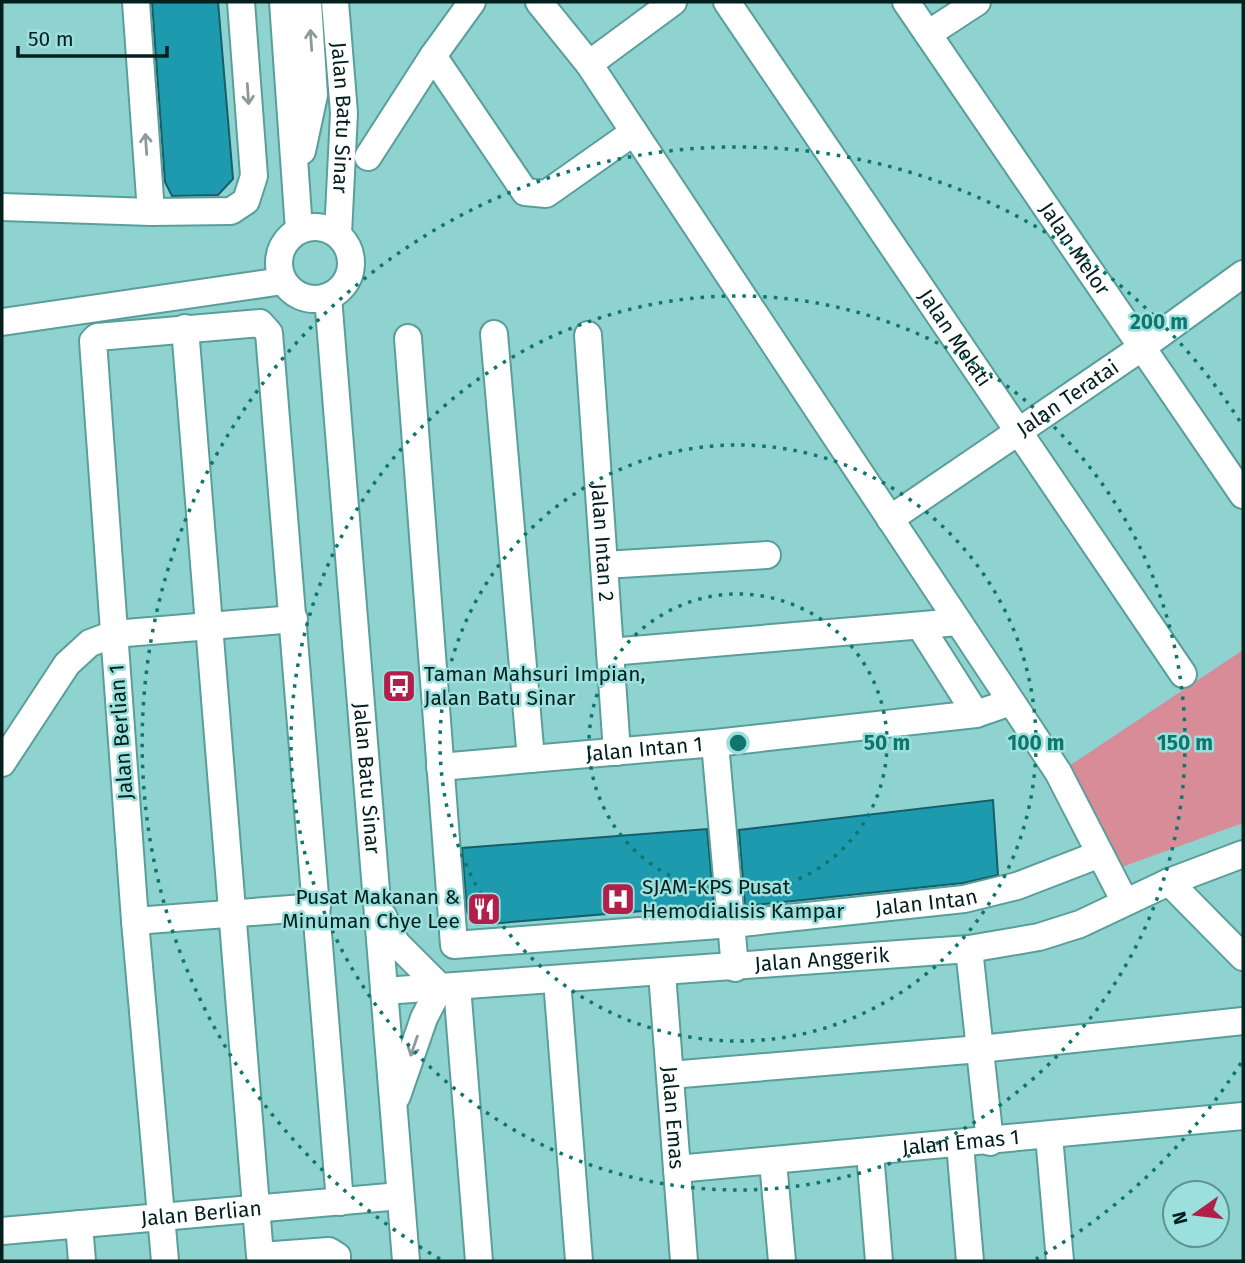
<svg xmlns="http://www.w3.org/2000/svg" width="1245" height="1263" font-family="'Fira Sans',sans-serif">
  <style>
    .green { fill: #d78c97 }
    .building { fill: #1d9aad; stroke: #165e69; stroke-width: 2 }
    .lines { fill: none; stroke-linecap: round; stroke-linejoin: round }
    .minor-casing { stroke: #5a9e9a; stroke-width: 30 }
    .minor { stroke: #fff; stroke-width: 26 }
    .oneway { stroke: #8e9a9a }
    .ring { fill: none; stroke: #0f766e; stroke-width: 3.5; stroke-dasharray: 3.5 7 }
    .labels { text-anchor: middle; stroke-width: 5; stroke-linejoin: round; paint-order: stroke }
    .street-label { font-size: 21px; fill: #031f1e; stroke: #9be0dc }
    .poi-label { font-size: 21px; fill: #031f1e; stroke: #9be0dc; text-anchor: start }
    .centre { fill: #0f766e; stroke: #9be0dc; stroke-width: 3.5 }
    .ring-label { font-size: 21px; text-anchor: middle; font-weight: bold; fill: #0f766e; stroke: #9be0dc; stroke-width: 5; stroke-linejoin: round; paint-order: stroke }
  </style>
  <rect width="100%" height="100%" fill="#8ed3cf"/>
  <polygon class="green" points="1243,650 1243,823 1119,868 1066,768"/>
  <g class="building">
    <polygon points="152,2 218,2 233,179 218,195 172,196 165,182"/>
    <polygon points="993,800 998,875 963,883 745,906 739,830"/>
    <polygon points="707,829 714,905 476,925 467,912 462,848"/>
  </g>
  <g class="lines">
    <g class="minor-casing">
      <g id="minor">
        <polyline points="136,2 151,212"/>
        <polyline points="283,2 299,230"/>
        <path id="s1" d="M335 2 344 113 338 234"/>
        <polyline points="539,2 589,64 1058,772 1125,902"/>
        <path id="s2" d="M727 2 1183 674"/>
        <path id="s3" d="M906 2 1243 495"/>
        <polyline points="928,34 977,2"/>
        <polyline points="433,56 525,192 546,194 634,132"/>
        <polyline points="589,64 673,2"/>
        <polyline points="302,151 314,95 308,2"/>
        <polyline points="368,157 433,56 472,2"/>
        <polyline points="2,207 151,212 231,211 246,201 254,176 241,2"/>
        <circle cx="315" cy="263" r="36"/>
        <path id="s4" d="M328 297 406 1261"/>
        <polyline points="2,322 283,281"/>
        <polyline points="185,328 260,1256 329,1251 337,1256 337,1261"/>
        <polyline points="494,334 531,759"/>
        <path id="s5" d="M588 335 617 752"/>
        <path id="s6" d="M408 338 454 945 732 924 964 899 1017 886 1100 854"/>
        <path id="s7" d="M890 519 1141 348 1243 274"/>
        <polyline points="604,565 767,555"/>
        <polyline points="920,626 976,714"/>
        <polyline points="610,652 958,622"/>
        <polyline points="715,743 735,968"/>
        <polyline points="2,763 67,664 90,643 114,634 294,619"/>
        <path id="s8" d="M440 767 715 743 976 714 1011 702"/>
        <polyline points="1169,882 1243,957"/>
        <polyline points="383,916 396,943 440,987"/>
        <polyline points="135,921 317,907"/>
        <polyline points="969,949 990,1142"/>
        <path id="s9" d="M662 973 684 1261"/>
        <polyline points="557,980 579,1261"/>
        <polyline points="457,986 479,1261"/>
        <path id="s10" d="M384 991 969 949 1039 937 1080 924 1169 882 1243 854"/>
        <polyline points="670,1075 980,1049 1243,1021"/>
        <polyline points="397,1096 424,1018 440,987"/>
        <polyline points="1049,1136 1060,1261"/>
        <polyline points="960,1144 970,1261"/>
        <polyline points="870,1153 879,1261"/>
        <polyline points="773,1162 782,1261"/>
        <path id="s11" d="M677 1169 1243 1116"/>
        <polyline points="79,1224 82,1261"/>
        <path id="s12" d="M2 1231 400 1196"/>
        <polyline points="165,1261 135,921 93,341 97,337 260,323 269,333 340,1202"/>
      </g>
    </g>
    <use href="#minor" class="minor"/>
  </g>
  <defs><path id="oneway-shaft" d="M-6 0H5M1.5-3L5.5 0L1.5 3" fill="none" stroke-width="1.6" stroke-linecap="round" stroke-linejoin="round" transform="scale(1.75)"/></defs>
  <g class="oneway">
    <use href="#oneway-shaft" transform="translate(311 40) rotate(-94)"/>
    <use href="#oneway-shaft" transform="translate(248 94) rotate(86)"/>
    <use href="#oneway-shaft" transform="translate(146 144) rotate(-94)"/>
    <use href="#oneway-shaft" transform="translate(414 1046) rotate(109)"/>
  </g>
  <g class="ring">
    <circle cx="738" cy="743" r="149"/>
    <circle cx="738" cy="743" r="298"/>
    <circle cx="738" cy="743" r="447"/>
    <path d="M1241 1063A596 596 0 0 1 1036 1259M440 1259A596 596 0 1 1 1241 423"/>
  </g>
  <defs>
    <g id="bus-square" transform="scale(1.75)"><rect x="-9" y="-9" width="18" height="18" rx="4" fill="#b11f4a" stroke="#9be0dc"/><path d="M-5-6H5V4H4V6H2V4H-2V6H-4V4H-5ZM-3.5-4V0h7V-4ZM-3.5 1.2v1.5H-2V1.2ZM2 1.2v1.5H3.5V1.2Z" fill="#fff"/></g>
    <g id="hospital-square" transform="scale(1.75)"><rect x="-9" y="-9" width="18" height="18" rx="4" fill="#b11f4a" stroke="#9be0dc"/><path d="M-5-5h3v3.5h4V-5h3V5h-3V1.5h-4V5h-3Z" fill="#fff"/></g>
    <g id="restaurant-square" transform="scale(1.75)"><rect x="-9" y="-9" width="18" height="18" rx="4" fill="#b11f4a" stroke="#9be0dc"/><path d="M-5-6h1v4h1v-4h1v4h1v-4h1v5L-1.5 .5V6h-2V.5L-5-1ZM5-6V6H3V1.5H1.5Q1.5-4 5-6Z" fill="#fff"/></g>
  </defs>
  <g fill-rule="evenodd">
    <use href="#bus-square" x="399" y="686"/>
    <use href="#hospital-square" x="618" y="899"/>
    <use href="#restaurant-square" x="484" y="909"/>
  </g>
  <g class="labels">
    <g class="street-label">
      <text dy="7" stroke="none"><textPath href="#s1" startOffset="116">Jalan Batu Sinar</textPath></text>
      <text dy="7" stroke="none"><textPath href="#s3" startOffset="299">Jalan Melor</textPath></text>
      <text dy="7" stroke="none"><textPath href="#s2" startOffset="406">Jalan Melati</textPath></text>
      <text dy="7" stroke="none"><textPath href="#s7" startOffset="215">Jalan Teratai</textPath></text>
      <text dy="7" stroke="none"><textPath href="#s5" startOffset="208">Jalan Intan 2</textPath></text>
      <text transform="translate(121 732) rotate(-94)" y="7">Jalan Berlian 1</text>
      <text dy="7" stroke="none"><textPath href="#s8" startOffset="205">Jalan Intan 1</textPath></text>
      <text dy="7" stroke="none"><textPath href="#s4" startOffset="483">Jalan Batu Sinar</textPath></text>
      <text dy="7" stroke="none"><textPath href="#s6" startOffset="1083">Jalan Intan</textPath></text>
      <text dy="7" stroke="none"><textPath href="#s10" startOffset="439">Jalan Anggerik</textPath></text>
      <text dy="7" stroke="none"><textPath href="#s9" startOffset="145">Jalan Emas</textPath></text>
      <text dy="7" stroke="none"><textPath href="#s11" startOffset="285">Jalan Emas 1</textPath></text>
      <text dy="7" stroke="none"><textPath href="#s12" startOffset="200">Jalan Berlian</textPath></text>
    </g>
    <g class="poi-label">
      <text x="424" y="681">Taman Mahsuri Impian,<tspan x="424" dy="24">Jalan Batu Sinar</tspan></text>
      <text x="642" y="894">SJAM-KPS Pusat<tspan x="642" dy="24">Hemodialisis Kampar</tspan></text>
      <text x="460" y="904" text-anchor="end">Pusat Makanan &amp;<tspan x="460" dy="24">Minuman Chye Lee</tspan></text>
    </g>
  </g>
  <circle cx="738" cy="743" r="10" class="centre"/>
  <g class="ring-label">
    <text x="1159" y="329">200 m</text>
    <text x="887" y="750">50 m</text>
    <text x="1036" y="750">100 m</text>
    <text x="1185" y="750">150 m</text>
  </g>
  <rect width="1245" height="1263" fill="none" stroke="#031f1e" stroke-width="7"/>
  <g transform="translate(1196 1214) rotate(256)"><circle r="33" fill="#9be0dc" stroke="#5e9390" stroke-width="2"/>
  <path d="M0-5L12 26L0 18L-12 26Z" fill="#b11f4a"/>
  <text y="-10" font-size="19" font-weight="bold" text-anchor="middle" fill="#031f1e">N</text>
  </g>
  <path d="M18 46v10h149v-10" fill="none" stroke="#031f1e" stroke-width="3.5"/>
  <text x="28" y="46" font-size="21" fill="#031f1e" stroke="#9be0dc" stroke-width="5" paint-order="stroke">50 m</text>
</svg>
